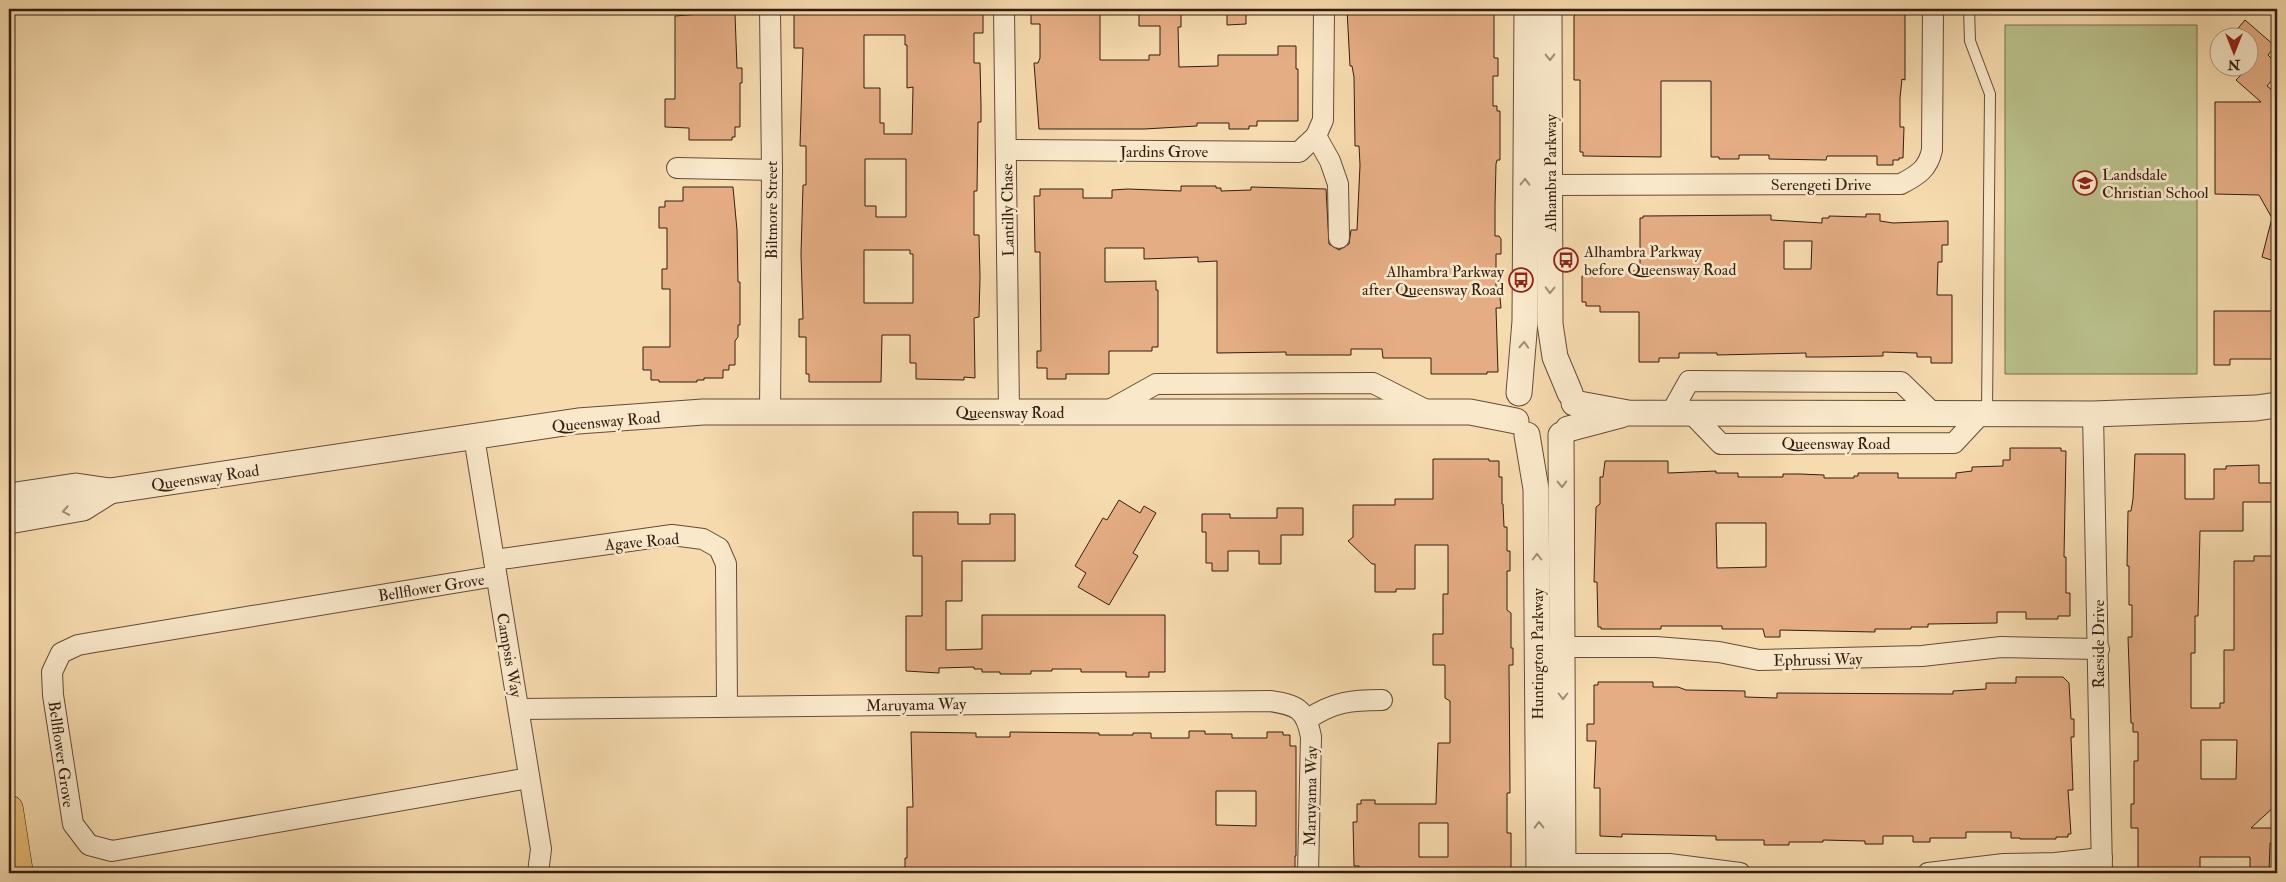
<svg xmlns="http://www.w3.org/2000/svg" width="2286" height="882" font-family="'IM FELL Double Pica',serif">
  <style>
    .green { fill: #bac18c; stroke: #786f4e }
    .building { fill: #e5ad84; stroke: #351d11; fill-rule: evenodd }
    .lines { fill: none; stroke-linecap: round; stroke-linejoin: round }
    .service-casing { stroke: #654c38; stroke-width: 12 }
    .minor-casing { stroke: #654c38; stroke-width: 22 }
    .tertiary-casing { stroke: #654c38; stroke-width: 27 }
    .primary-casing { stroke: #351d11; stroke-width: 29 }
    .service { stroke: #f9e8ca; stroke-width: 10 }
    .minor { stroke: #f9e8ca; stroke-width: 20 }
    .tertiary { stroke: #f9e8ca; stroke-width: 25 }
    .primary { stroke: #ebbe77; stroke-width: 28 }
    .oneway { stroke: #a18d77 }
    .labels { text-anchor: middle; stroke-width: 5; stroke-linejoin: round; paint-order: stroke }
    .street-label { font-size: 16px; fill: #351d11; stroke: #f9e8ca }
    .poi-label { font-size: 16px; fill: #351d11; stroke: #f9e8ca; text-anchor: start }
  </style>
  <rect width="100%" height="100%" fill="#f6dbae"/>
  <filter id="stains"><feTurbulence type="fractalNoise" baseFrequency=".004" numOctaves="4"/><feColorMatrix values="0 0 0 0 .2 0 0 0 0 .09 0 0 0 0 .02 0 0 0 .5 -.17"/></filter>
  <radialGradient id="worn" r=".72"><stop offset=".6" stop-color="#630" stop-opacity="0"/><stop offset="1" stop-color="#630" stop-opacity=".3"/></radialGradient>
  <polygon class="green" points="2197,25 2197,374 2005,374 2005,25"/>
  <g class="building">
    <polygon points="700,9 733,9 733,14 735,14 737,68 742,68 742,83 740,83 740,127 735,127 735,137 732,137 732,140 689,140 689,128 665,127 665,99 675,99 675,16 700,14"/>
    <path d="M800 9H983V33H974V63H980L981 105V122H978L977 191H974V235H979L980 277 979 317 974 318 975 378 964 377V380L916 379V363H910V335H882L881 382H809V374H806V337H799V319H803L801 254 803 185H806V146H800L803 48H794V13H800ZM864 35H905V45H907V88L913 87 912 134H884V123H880V88H864ZM865 159H906V217H876V206H865ZM864 250H910V254H913V303H864Z"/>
    <polygon points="1031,9 1100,9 1100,60 1149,60 1149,55 1160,55 1160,26 1139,26 1139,9 1181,9 1181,27 1178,27 1179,67 1218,66 1218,55 1278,55 1278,46 1296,46 1296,69 1298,69 1298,121 1257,121 1257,126 1249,126 1249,129 1229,129 1229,123 1197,123 1197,126 1144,129 1039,129 1034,63 1038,63 1040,58 1040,24 1031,24"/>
    <polygon points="1227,9 1246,9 1246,24 1227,25"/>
    <polygon points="1347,9 1494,9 1494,58 1498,58 1498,76 1493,76 1493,106 1497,106 1497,111 1500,111 1500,160 1497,160 1496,164 1495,205 1495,236 1499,236 1501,239 1501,254 1496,254 1496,287 1499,287 1501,308 1496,308 1498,372 1487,372 1487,374 1431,374 1431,358 1383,358 1382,349 1351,349 1351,355 1286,355 1286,352 1217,353 1217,261 1198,262 1198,257 1144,259 1144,248 1105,248 1105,282 1156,281 1156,290 1158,290 1158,347 1152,347 1152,351 1109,351 1109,374 1066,374 1066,379 1047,379 1047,368 1037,368 1037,351 1041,351 1040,263 1040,252 1035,252 1034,196 1040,196 1040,189 1083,189 1083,198 1112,198 1112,190 1128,189 1181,191 1181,186 1216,186 1216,188 1221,188 1221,191 1251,190 1251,187 1326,189 1329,244 1339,250 1349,244 1351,230 1357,230 1360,165 1359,146 1355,146 1354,77 1352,66 1350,66"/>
    <polygon points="1581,9 1597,9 1597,12 1638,12 1638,9 1695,9 1695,12 1796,14 1843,14 1843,11 1878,11 1878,9 1905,10 1905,80 1902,79 1900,98 1900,127 1904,127 1903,158 1899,158 1899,160 1893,160 1893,165 1877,165 1877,156 1827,156 1826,160 1769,159 1769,155 1739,155 1739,159 1719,159 1719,157 1711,157 1711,81 1661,81 1661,157 1583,156 1583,152 1580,152 1580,80 1574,80 1574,16"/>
    <polygon points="2245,20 2275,46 2268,55 2277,64 2277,74 2267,86 2277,94 2277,262 2262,257 2272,218 2259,195 2215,194 2215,102 2261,102 2236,80 2248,68 2248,38 2230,38"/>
    <polygon points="683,187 733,187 737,230 738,282 740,282 740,325 738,325 738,337 735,341 735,365 729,365 729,370 723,370 723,378 704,378 704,380 697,380 697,382 659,382 659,380 651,380 651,370 643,370 643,347 670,347 670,289 662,289 662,269 667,269 667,228 659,228 659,207 665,207 665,201 683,201"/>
    <path d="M1866 214H1880V221L1893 223 1948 221V245H1942V262H1938L1937 295H1952V363H1931V357H1917V353L1883 352V356L1822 357H1806V353L1717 355V353H1679V358H1659V362H1639V312H1600V306H1586V302H1582V276H1587V271H1640V218H1643V216L1771 215V220L1822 223V218H1829V216L1866 217ZM1784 241H1812L1811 269H1784Z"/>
    <polygon points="2214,311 2277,311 2277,359 2230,359 2230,365 2214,365"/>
    <path d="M2010 448H2061V451H2066L2064 557H2066V593H2070V616H2058V619H2026V612H1997V623L1928 624V627H1911V629H1875V632L1780 630V637H1765L1763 629H1722V626H1661V629H1601V627H1598L1597 582H1594L1596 507 1600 504V477H1603L1605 461H1668V473L1716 471V473H1738V477H1783V474H1800L1824 475V478H1854V476H1858V473H1898V478H1956V473L1972 471V467L2003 466V460H2010ZM1716 523H1766V567L1717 568Z"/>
    <path d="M2135 454H2185V499H2214V469H2226V466L2259 465V483H2277V502H2243V531H2200L2198 616H2195V653H2191V708H2220V703H2224V650H2234V561H2254V556H2277V755H2272V789L2277 794V804L2251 828H2274V843H2270L2269 873H2250V857H2200V870H2154V873H2138V828H2131V804H2134V761H2138V732H2133V723H2131L2128 637H2132V605H2129V566H2127L2128 511H2131L2133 499ZM2201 740H2237L2236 779H2201Z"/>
    <path d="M1433 459H1489V461H1499V477H1502V504H1503L1504 527H1507V551H1510V571H1507V610L1511 613V648H1513V665H1509L1510 793H1507V833H1511V873H1359V866H1354L1353 822H1357V804H1361V800H1375V804H1436L1438 743H1450V701L1445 698V665H1433V634H1443V594H1448V545H1415V589H1396V592H1375V564H1372L1348 541 1353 537V505H1395V499H1433ZM1419 823H1448V857H1419Z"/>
    <polygon points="1119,500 1140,513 1144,506 1156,513 1133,553 1138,556 1109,605 1078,587 1086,573 1075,566 1103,518 1107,520"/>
    <polygon points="1277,508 1303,508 1303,535 1281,535 1281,564 1259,564 1259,551 1228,551 1228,571 1212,571 1212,563 1206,563 1206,532 1202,532 1202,514 1230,514 1230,518 1277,518"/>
    <polygon points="913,512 958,512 958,524 990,524 990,514 1015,514 1015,561 962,561 962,601 946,601 946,650 982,649 982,615 1165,615 1165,672 1149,672 1149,677 1126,677 1126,672 1081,672 1081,669 1052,669 1052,671 1031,671 1031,674 1000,674 1000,672 982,672 982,669 974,669 974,667 939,668 939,673 906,671 906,616 922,616 922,556 913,556"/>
    <polygon points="2016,677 2063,677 2069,683 2071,719 2074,719 2074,737 2071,737 2073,790 2068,790 2071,834 2068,834 2068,837 2056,837 2056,839 2020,839 2020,838 2011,838 2011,832 1966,832 1966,838 1930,838 1930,842 1913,842 1913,836 1883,836 1883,844 1865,844 1865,841 1823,840 1823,842 1789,842 1789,845 1764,845 1764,840 1716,840 1716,836 1622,834 1622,837 1600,836 1600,788 1594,788 1596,741 1587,741 1587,724 1594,724 1594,685 1598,685 1598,682 1653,682 1653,687 1678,687 1686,690 1745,691 1745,697 1777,698 1777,693 1953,694 1953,691 1986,689 1986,683 2016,683"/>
    <path d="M1189 731H1205V734H1232V738H1267V732H1283V735H1290V746H1296V856H1295V871H1284V873H905V858H907V807H913L911 732 976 733V737H1010V732L1099 733V735H1133V733H1151V738H1189ZM1216 791H1256V826L1216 825Z"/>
  </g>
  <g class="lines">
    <g class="service-casing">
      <polyline id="service" points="1969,9 1970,41 1990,94 1987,413"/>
    </g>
    <g class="minor-casing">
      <g id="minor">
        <polyline points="1004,9 1009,412"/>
        <polyline points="1316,136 1330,161 1338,184 1339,238"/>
        <polyline points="1006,150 1299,152 1316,136 1323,120 1324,9"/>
        <polyline points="677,168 772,170"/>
        <path d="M1551 185 1901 184C1918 175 1928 169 1932 150L1933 9"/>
        <polyline points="770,412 772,170 770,9"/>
        <polyline points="1106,412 1156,384 1373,383 1430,412"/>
        <polyline points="1671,413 1689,381 1901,382 1933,413"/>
        <polyline points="1691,413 1721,444 1954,443 1982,413"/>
        <polyline points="2093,414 2102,873"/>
        <polyline points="474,437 541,849 538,873"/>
        <polyline points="494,560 672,535 703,539 719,548 726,564 727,706"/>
        <polyline points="496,576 95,642 78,645 61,653 52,672 53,695 73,824 89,845 112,851 529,778"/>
        <polyline points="1547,647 1656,647 1719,652 1759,660 1922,656 2001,647 2099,649"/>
        <path d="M519 709 1270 701C1297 705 1306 709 1311 737L1308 873"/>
        <path d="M1308 719C1333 702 1351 700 1382 700"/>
        <polyline points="1549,864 1669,864 1740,873"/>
        <polyline points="1928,873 2004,864 2055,863 2102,858"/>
      </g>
    </g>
    <g class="tertiary-casing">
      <g id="tertiary">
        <polyline points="1549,9 1550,324 1555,357 1570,393"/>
        <polyline points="1519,393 1525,321 1527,9"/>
        <polyline points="1574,403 1628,413 2093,414 2256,408 2277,405"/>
        <polyline points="1568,429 1621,415"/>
        <polyline points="1527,435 1536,489 1539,873"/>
        <polyline points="1561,435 1563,873"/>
        <polyline points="9,496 76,486 110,491 578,421 703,412 1470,412 1516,421"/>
        <polyline points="9,521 83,508 110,491"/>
      </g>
    </g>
    <g class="primary-casing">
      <polyline id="primary" points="9,809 19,873"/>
    </g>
    <use href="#service" class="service"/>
    <use href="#minor" class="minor"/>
    <use href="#tertiary" class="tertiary"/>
    <use href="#primary" class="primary"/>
  </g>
  <defs><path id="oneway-chevron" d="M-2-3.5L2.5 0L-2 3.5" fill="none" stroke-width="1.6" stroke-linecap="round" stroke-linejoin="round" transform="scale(1.25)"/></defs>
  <g class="oneway">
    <use href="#oneway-chevron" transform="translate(1550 57) rotate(89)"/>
    <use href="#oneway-chevron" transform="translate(1525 182) rotate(-89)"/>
    <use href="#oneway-chevron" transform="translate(1550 290) rotate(91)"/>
    <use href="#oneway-chevron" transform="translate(1524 345) rotate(-87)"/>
    <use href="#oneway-chevron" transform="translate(1562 484) rotate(89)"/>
    <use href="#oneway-chevron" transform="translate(66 511) rotate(170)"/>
    <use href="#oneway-chevron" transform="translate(1537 557) rotate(-90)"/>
    <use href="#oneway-chevron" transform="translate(1563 696) rotate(90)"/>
    <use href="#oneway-chevron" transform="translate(1539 825) rotate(-91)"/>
  </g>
  <defs>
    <g id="school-ring" transform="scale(1.25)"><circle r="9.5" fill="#f9e8ca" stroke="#8f2418" stroke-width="1.5"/><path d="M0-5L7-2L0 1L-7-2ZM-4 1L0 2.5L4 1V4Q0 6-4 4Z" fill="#8f2418"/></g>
    <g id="bus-ring" transform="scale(1.25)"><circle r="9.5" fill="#f9e8ca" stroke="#8f2418" stroke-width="1.5"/><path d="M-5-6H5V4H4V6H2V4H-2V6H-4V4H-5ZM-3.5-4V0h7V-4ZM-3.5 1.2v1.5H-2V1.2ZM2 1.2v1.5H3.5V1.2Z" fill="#8f2418"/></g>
  </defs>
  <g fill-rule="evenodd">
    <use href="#school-ring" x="2085" y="183"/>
    <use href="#bus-ring" x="1566" y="260"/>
    <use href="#bus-ring" x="1521" y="280"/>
  </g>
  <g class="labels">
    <g class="street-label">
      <text x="1164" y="157">Jardins Grove</text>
      <text transform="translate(1550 173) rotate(-90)" y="6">Alhambra Parkway</text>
      <text x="1821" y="190">Serengeti Drive</text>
      <text transform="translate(771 210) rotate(-90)" y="6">Biltmore Street</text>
      <text transform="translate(1007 210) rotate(-91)" y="6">Lantilly Chase</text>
      <text x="1010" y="418">Queensway Road</text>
      <text transform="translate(606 421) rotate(-5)" y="6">Queensway Road</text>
      <text x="1836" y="449">Queensway Road</text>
      <text transform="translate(205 477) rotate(-8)" y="6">Queensway Road</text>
      <text transform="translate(642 541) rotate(-5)" y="6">Agave Road</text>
      <text transform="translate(431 587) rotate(-9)" y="6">Bellflower Grove</text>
      <text transform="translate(2098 644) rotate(-90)" y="6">Raeside Drive</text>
      <text transform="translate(1537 654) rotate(-90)" y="6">Huntington Parkway</text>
      <text transform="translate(510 655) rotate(80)" y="6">Campsis Way</text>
      <text transform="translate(1818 659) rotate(-1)" y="6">Ephrussi Way</text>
      <text transform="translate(916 704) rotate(-1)" y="6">Maruyama Way</text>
      <text transform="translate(62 754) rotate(82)" y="6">Bellflower Grove</text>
      <text transform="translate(1310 796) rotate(-89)" y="6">Maruyama Way</text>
    </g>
    <g class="poi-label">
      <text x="2102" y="180">Landsdale<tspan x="2102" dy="18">Christian School</tspan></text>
      <text x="1584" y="257">Alhambra Parkway<tspan x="1584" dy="18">before Queensway Road</tspan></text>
      <text x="1504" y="277" text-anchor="end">Alhambra Parkway<tspan x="1504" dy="18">after Queensway Road</tspan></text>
    </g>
  </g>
  <rect width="2286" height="882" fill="none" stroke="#f6dbae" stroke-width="30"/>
  <rect x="10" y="10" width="2266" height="862" fill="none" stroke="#351d11" stroke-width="2.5"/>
  <rect x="15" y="15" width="2256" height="852" fill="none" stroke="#351d11"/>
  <g transform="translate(2234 52) rotate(180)"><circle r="24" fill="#f9e8ca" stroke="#ab9780"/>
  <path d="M0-4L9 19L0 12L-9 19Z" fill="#8f2418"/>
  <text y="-8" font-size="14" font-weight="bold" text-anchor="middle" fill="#351d11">N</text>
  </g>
  <rect width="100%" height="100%" filter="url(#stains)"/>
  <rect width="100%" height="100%" fill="url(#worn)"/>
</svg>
